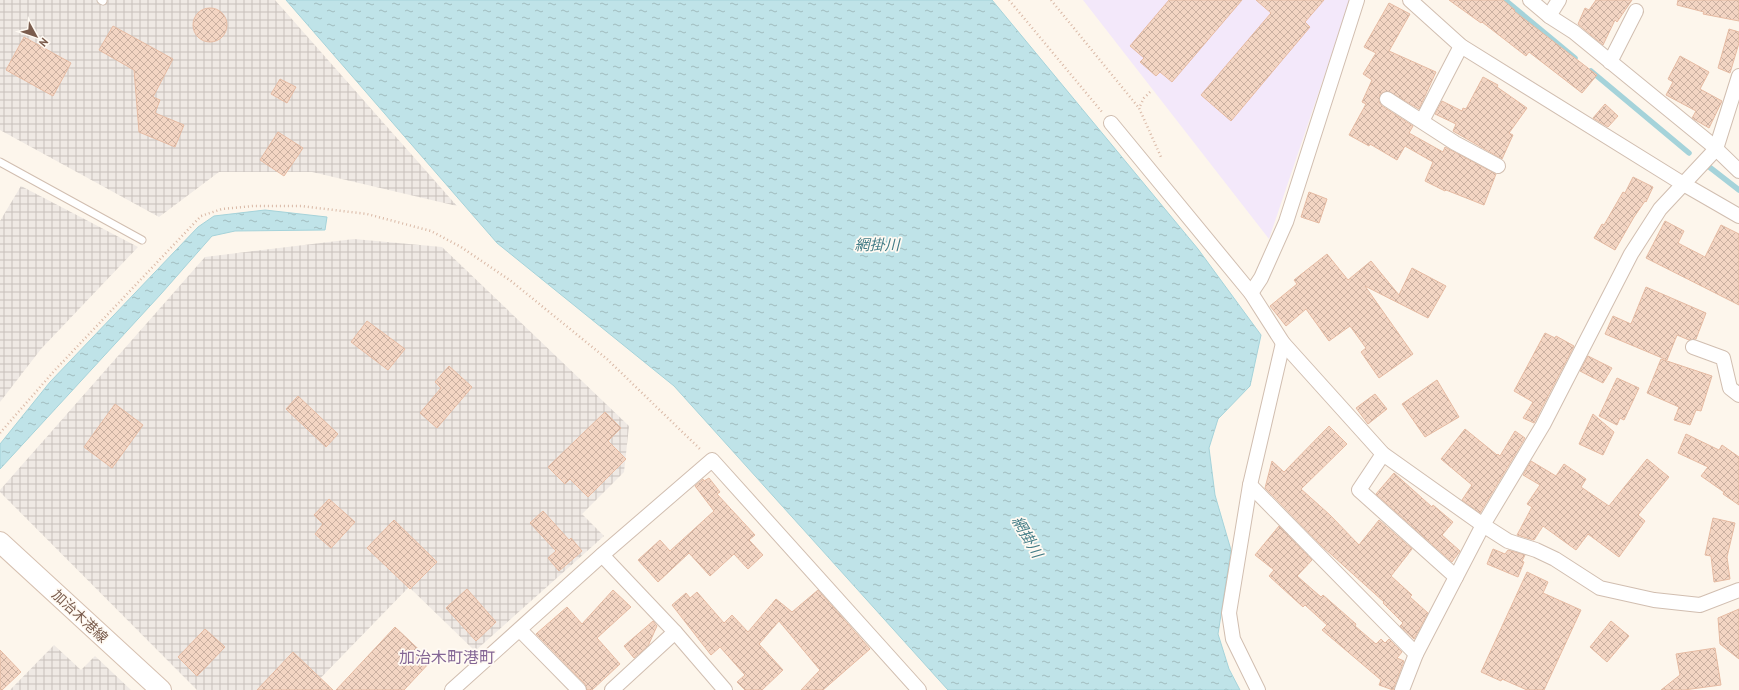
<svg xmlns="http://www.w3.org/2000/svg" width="1739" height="690" font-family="'PT Sans','Noto Sans JP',sans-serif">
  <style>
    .industrial { fill: url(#industrial-grid) }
    .education { fill: #f3e8fa }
    .water { fill: url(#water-ripples); stroke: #a5d3da }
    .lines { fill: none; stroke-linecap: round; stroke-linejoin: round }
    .stream { stroke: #a5d3da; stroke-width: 5.5 }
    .building { fill: url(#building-cross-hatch); stroke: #e6bba3 }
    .service-casing { stroke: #d1beb0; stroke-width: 9 }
    .minor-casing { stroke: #d1beb0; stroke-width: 16 }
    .secondary-casing { stroke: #d6c0b0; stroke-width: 22 }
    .path { stroke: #d9b8a5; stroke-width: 2.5; stroke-dasharray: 1 3; stroke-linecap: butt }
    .service { stroke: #fff; stroke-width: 7 }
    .minor { stroke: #fff; stroke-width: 14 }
    .secondary { stroke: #fff; stroke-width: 20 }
    .labels { text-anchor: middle; stroke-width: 3.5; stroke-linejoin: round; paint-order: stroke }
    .street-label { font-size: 14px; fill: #7a5c4d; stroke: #fffaf3 }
    .water-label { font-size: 15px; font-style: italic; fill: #437c86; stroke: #fffaf3 }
    .quarter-label { font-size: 16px; fill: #846695; stroke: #fffaf3 }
  </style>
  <defs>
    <pattern id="industrial-grid" width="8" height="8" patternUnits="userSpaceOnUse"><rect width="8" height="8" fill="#efe9e4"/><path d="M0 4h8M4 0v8" fill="none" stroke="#c7c0bb"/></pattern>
    <pattern id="water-ripples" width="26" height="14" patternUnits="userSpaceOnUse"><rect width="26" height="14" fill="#bfe3e8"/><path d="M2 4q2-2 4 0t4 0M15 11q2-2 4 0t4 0" fill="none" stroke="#a0bbbe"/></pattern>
    <pattern id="building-cross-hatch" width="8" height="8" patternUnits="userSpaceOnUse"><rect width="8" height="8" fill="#f3d5c3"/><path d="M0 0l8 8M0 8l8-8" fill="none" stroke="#cab0a1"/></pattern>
  </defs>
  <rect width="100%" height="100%" fill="#fdf6ec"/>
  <g class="industrial">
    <polygon points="0,0 275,0 457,206 312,172 219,172 159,217 0,130"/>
    <polygon points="21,186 138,247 41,349 0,402 0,221"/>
    <polygon points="354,239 442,247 629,426 624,472 582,514 604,536 475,651 409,587 309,690 197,690 0,492 0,490 205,257"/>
    <polygon points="54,645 81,670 95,656 131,690 10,690"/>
  </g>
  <polygon class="education" points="1083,0 1350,0 1269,239"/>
  <g class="water">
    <polygon points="286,0 992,0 1198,249 1261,335 1250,386 1218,419 1209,448 1215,495 1231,550 1218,634 1229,669 1240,690 948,690 674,386 497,243"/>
    <polygon points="265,210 327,217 325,230 235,231 212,236 161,294 0,469 0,444 50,382 198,227 214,216"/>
  </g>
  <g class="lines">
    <g class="stream">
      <polyline points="1505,0 1575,58"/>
      <polyline points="1591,71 1689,153"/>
      <polyline points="1708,166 1739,190"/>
    </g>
  </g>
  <g class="building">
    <polygon points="1169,0 1242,0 1172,82 1160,72 1156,76 1140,62 1144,58 1130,46"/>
    <polygon points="1256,0 1324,0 1305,22 1310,27 1231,121 1201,95 1271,13"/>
    <polygon points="1449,0 1503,0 1515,10 1514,11 1597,75 1582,93 1529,52 1526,56 1482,22 1481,23"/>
    <polygon points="1596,0 1632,0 1617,22 1615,20 1603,45 1578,24 1585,8 1589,10"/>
    <polygon points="1678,0 1739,0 1739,21 1703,14 1704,12 1677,5"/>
    <polygon points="1389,3 1410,14 1389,51 1436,72 1419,109 1388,91 1380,94 1379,102 1382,106 1413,126 1409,133 1443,152 1445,147 1496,174 1484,205 1446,190 1445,191 1425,181 1433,162 1405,146 1397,160 1370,144 1369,146 1349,135 1366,104 1362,102 1372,80 1363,74 1376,53 1364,47"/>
    <circle cx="210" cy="25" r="17"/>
    <polygon points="113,26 173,59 153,97 160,100 155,113 184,125 175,147 139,132 134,70 99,50"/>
    <polygon points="1729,29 1739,32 1739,43 1730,73 1718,68"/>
    <polygon points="24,37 71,63 53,96 6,70"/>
    <polygon points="1680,56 1709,72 1700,89 1722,101 1709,128 1692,118 1696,111 1666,95 1673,82 1668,79"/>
    <polygon points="1483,77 1498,85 1497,87 1527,108 1509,133 1513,135 1502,159 1453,131 1456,124 1435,114 1442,101 1462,111 1463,108 1466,109"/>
    <polygon points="280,79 296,87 287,103 271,94"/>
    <polygon points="1605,104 1618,116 1608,127 1593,118"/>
    <polygon points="278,132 303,148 284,176 260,160"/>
    <polygon points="1633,177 1653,187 1646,202 1645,201 1634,217 1615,250 1594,238 1602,224 1604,225 1623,192 1625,193"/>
    <polygon points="1309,192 1327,199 1319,223 1301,217"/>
    <polygon points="1665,221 1684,231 1678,243 1705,257 1721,225 1739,234 1739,305 1646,258"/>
    <polygon points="1327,254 1348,280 1371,261 1399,295 1412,268 1446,286 1428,318 1365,286 1413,354 1379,378 1361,352 1366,348 1350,326 1329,341 1306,309 1286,326 1270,306 1297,284 1294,280"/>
    <polygon points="1646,287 1706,313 1696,339 1689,340 1677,335 1667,360 1605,334 1613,316 1631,324"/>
    <polygon points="367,321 405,349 388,370 351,342"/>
    <polygon points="1545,333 1555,338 1556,336 1574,346 1534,423 1523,418 1533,402 1514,391"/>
    <polygon points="1588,356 1612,368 1603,383 1580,371"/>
    <polygon points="1661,359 1712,376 1701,411 1696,410 1690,425 1674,420 1679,407 1647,393"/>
    <polygon points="449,366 472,387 437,428 420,413 441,388 435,382"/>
    <polygon points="1617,378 1639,388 1624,420 1620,418 1617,425 1599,416"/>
    <polygon points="1437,380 1459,417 1425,437 1402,404"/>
    <polygon points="1375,394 1387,409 1368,424 1356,408"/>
    <polygon points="298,396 338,434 326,447 286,409"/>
    <polygon points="115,404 143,425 112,468 84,447"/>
    <polygon points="605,412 621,428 608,441 626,459 588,497 570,479 565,484 548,467"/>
    <polygon points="1593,414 1614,432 1603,455 1579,444"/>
    <polygon points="1329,426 1347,444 1301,489 1330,515 1359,545 1379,520 1412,549 1391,576 1412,595 1410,597 1428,613 1414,639 1400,626 1403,623 1383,603 1384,602 1323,547 1265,488 1272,461 1284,472"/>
    <polygon points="1465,429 1497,455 1498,454 1500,456 1515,431 1525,438 1480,513 1462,500 1472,485 1441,459"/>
    <polygon points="1686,434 1719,450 1722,445 1739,457 1739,505 1723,494 1724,492 1701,476 1708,467 1678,453"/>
    <polygon points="1647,459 1669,477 1638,515 1645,521 1619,557 1588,534 1576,550 1543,526 1534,540 1517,535 1532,507 1527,504 1540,485 1523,475 1531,461 1556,476 1564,464 1586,479 1581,487 1609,506"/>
    <polygon points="1394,473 1432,507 1433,505 1453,522 1442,535 1460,551 1452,562 1376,494"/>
    <polygon points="709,478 720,492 717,494 755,535 749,540 763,555 748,569 734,554 710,576 689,553 658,582 638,560 660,540 670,551 714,511 695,486 703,479 704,481"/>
    <polygon points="329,499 355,522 331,548 315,534 323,524 314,515"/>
    <polygon points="543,511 569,540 571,538 582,551 559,571 548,558 556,551 530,523"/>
    <polygon points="1713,518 1735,523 1727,557 1730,579 1714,582 1711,556 1705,555"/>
    <polygon points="394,520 437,562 410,589 367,548"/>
    <polygon points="1279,526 1312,560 1297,576 1321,597 1323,595 1356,624 1355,626 1376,644 1381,639 1385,643 1389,639 1402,652 1397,658 1404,661 1393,690 1379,685 1381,680 1322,630 1327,625 1305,605 1303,607 1269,576 1274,570 1255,555"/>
    <polygon points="1493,549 1505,554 1508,550 1525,555 1522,561 1524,562 1518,577 1487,564"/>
    <polygon points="1527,572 1548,582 1543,593 1581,610 1544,690 1527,690 1502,679 1501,681 1481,672"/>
    <polygon points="467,589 496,622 476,641 446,608"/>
    <polygon points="613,590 631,607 597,638 620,664 592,690 587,690 585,684 536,634 567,607 582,624"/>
    <polygon points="818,590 870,649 823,690 801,690 820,670 779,621 759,644 783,670 762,690 745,690 737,682 745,675 720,647 711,655 672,605 686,593 690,598 697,592 724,623 732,615 748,632 776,599 792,612"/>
    <polygon points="1739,609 1739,659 1720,644 1718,618"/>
    <polygon points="653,621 657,626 648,646 634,658 624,646"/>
    <polygon points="1611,621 1629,636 1607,662 1590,647"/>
    <polygon points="395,627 431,661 404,690 336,690"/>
    <polygon points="205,629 225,647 197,676 178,657"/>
    <polygon points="1715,648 1721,685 1684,690 1661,690 1680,675 1676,654"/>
    <polygon points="0,650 21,672 2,690 0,690"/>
    <polygon points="293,652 333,690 257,690"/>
  </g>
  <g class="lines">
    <g class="service-casing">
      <g id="service">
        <polyline points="101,0 103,1"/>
        <polyline points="0,162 142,240"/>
      </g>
    </g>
    <g class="minor-casing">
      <g id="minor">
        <polyline points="1410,0 1461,46 1680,182 1739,216"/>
        <polyline points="1530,0 1549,16 1574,32 1711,144 1739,171"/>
        <polyline points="1549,16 1559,0"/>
        <polyline points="1610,62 1636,11"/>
        <polyline points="1387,99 1455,143 1498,166"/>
        <polyline points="1422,121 1461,46"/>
        <polyline points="1111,123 1251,293 1283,343 1383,454 1483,525 1508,541 1536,550 1555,559 1600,588 1654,600 1700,605 1739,590"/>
        <polyline points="1251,293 1261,278 1286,222 1357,0"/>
        <polyline points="1693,347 1723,358 1730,388 1739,395"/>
        <polyline points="1383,454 1359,490 1456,577"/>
        <polyline points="1250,485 1416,654"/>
        <polyline points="602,555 675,632 725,690"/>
        <polyline points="520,630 579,690"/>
        <polyline points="452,690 602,555 712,460 919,690"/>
        <polyline points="612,690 675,632"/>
        <polyline points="1258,690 1233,639 1229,613 1250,485 1283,343"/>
        <polyline points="1402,690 1416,654 1483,525 1543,425 1631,254 1660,209 1716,149 1739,76"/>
      </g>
    </g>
    <g class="secondary-casing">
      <polyline id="secondary" points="0,542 161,690"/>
    </g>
    <g class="path">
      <polyline points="1009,0 1102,112"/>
      <polyline points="1051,0 1139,108"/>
      <polyline points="1150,92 1144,98 1139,108 1161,157"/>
      <polyline points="0,433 55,370 201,216 222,209 253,206 301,206 367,214 431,231 461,247 511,281 607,359 701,450"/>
    </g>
    <use href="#service" class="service"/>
    <use href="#minor" class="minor"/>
    <use href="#secondary" class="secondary"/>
  </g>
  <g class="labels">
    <g class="street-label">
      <text transform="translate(80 616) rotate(43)" y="5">加治木港線</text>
    </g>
    <g class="water-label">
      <text x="877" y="250">網掛川</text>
      <text transform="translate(1027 537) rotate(60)" y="5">網掛川</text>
    </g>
    <g class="quarter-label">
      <text x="447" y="663">加治木町港町</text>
    </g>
  </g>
  <g transform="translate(36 36) rotate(130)" stroke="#fffaf3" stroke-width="3" paint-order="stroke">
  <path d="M0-3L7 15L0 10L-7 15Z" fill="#7a5c4d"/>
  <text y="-6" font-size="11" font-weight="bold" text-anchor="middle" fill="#7a5c4d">N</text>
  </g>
</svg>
